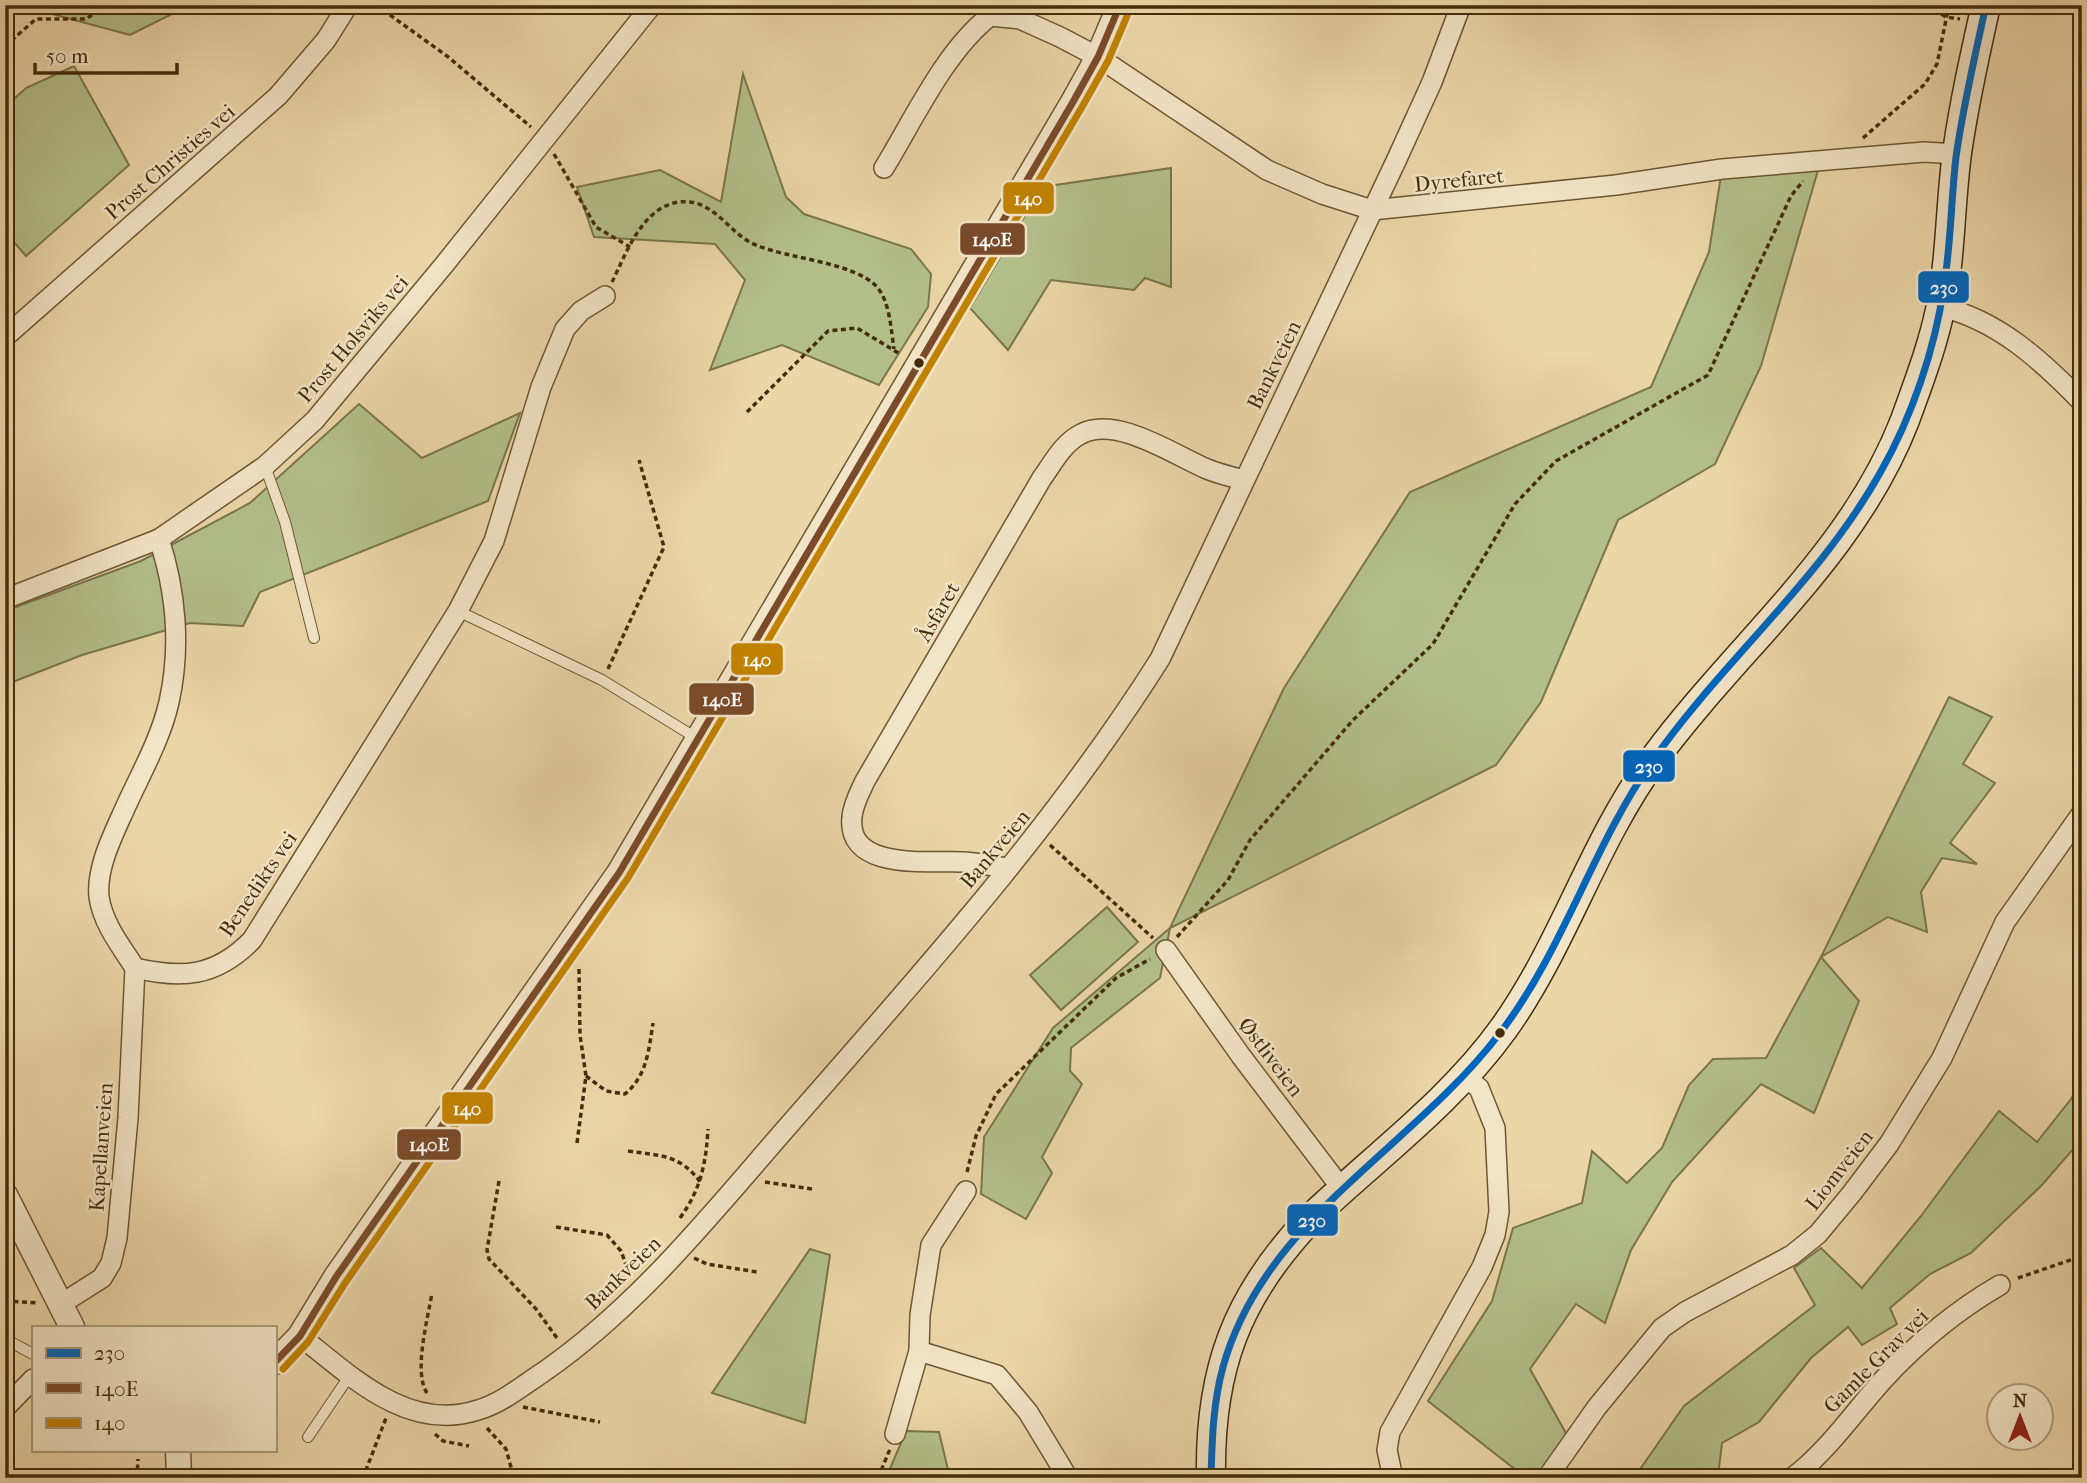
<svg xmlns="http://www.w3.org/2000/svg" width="2087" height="1483" font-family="'IM FELL French Canon',serif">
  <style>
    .green { fill: #b3bf8b; stroke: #7b764b; stroke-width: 2 }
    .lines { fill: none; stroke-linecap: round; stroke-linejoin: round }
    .service-casing { stroke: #6d5732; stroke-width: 12 }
    .minor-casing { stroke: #6d5732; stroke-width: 22 }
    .tertiary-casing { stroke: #6d5732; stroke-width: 27 }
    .secondary-casing { stroke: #432d0b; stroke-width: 31 }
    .path { stroke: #432d0b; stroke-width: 3.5; stroke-dasharray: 5 3.5; stroke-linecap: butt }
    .service { stroke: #f2e4c6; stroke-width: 10 }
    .minor { stroke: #f2e4c6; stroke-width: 19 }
    .tertiary { stroke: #f2e4c6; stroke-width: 24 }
    .secondary { stroke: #f2e4c6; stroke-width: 28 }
    .bus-1-casing { stroke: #f2e4c6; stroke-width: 12 }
    .bus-2-casing { stroke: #f2e4c6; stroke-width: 12 }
    .bus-3-casing { stroke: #f2e4c6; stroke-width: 12 }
    .bus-1 { stroke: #0065bd; stroke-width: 7 }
    .bus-2 { stroke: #7a4b2a; stroke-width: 7 }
    .bus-3 { stroke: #c18203; stroke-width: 7 }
    .bus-dot { fill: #432d0b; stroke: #f2e4c6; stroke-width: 2.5 }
    .labels { text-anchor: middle; stroke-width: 5; stroke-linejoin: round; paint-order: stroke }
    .street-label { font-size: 21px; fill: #432d0b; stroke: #f2e4c6 }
    .line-badge { stroke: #f2e4c6; stroke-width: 2.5 }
    .badge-label { font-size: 19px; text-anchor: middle; font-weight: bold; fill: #fff }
  </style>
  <rect width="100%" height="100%" fill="#ebd6a8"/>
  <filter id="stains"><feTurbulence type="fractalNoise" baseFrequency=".00286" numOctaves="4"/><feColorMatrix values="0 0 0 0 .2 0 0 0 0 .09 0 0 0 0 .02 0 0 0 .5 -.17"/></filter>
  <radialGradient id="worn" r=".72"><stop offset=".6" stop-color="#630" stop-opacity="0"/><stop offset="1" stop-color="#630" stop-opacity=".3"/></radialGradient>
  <g class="green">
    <polygon points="53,5 182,5 178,11 130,35 52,14"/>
    <polygon points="74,66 129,165 26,256 5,232 5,107 26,88"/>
    <polygon points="743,74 786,197 804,214 911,249 931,274 928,307 879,385 782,345 710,370 745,280 715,244 594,237 577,187 660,170 721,202"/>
    <polygon points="1821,160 1761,366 1715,464 1618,520 1541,702 1496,765 1170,928 1160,978 1071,1048 1070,1071 1082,1084 1042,1157 1052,1173 1026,1219 981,1194 984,1137 1053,1028 1170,928 1284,688 1410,492 1651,387 1709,252 1722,169"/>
    <polygon points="1171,168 1171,287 1145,278 1134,290 1051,280 1008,350 970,308 1042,187"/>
    <polygon points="359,404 422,458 520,413 488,501 260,592 243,626 190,623 82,655 5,685 5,611 141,561 250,503"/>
    <polygon points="1949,697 1992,717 1963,764 1995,783 1950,843 1977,864 1942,858 1921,892 1927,932 1888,917 1821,957 1859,1001 1814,1113 1761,1084 1672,1182 1631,1250 1605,1323 1576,1304 1530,1369 1567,1435 1535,1478 1526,1478 1428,1401 1492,1301 1513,1228 1582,1203 1592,1151 1627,1183 1662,1148 1689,1085 1713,1059 1766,1058 1821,957"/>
    <polygon points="1107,907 1138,942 1061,1010 1030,975"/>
    <polygon points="2082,1080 2082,1139 2041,1186 1971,1253 1930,1274 1890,1308 1897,1324 1862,1345 1848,1327 1811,1358 1759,1422 1722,1443 1719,1468 1702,1478 1634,1478 1684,1406 1815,1305 1794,1268 1821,1248 1862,1288 1921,1216 1999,1111 2037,1142 2071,1099"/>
    <polygon points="810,1249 830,1255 805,1423 712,1393"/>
    <polygon points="906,1431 939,1432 950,1478 886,1478"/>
  </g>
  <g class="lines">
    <g class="service-casing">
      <g id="service">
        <polyline points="265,466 285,522 314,638"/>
        <polyline points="458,611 602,680 698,739"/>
        <polyline points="5,1339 33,1354"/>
        <polyline points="308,1437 350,1375"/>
      </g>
    </g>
    <g class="minor-casing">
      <g id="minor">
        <path d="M884 168C914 119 945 51 990 16L1020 19 1060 37 1098 57 1267 170 1322 194 1372 210 1616 185 1722 169 1924 152 1957 154"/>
        <path d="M1941 307C1998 320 2042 361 2082 402"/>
        <polyline points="5,337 278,96 326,40 348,5"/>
        <path d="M159 539C176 591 181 648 169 702 161 738 141 773 126 806 114 833 96 867 99 897 103 924 121 946 135 968 182 979 216 977 252 940L458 611 494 541 541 387 565 329 581 311 605 296"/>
        <polyline points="5,599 159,539 265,466 315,420 444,265 652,5"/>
        <path d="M1007 868C993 866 978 863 964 862 931 860 846 872 852 817 853 804 860 792 865 781L1042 478C1053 463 1063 443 1081 434 1116 415 1174 455 1207 469 1219 474 1232 477 1244 480"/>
        <polyline points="1166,950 1241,1056 1342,1189"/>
        <polyline points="61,1304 102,1278 111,1263 117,1238 128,1118 135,968"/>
        <path d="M300 1336C351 1376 408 1433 478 1410 502 1403 522 1386 542 1373 639 1306 712 1213 789 1125 920 975 1054 827 1160 659L1396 161 1432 82 1461 5"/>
        <polyline points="919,1351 997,1375 1028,1412 1068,1478"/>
        <polyline points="5,1408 33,1379"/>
        <polyline points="895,1434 919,1351 920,1315 931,1245 966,1191"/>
        <polyline points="1393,1478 1387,1450 1390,1432 1482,1267 1495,1235 1499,1212 1495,1128 1479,1088 1464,1076"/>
        <polyline points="1547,1478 1597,1407 1662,1328 1685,1312 1792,1255 1818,1234 1852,1193 1889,1144 1942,1058 2005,922 2082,813"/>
        <path d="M1792 1478C1827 1452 1854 1412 1883 1380 1917 1343 1957 1310 2000 1285"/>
      </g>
    </g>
    <g class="tertiary-casing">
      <g id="tertiary">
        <polyline points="5,1195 72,1327"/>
        <polyline points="275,1362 300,1336 336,1277 619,873 1073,102 1098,57 1120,5"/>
        <polyline points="178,1450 179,1478"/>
      </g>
    </g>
    <g class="secondary-casing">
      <path id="secondary" d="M1211 1478C1209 1371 1236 1297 1310 1219 1375 1157 1451 1102 1504 1028 1564 944 1593 842 1654 759 1738 645 1853 555 1905 420 1918 384 1932 348 1940 310 1951 259 1950 205 1957 153 1964 103 1975 54 1986 5"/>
    </g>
    <g class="path">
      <polyline points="376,5 447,56 531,127"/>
      <polyline points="1927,5 1946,17 1960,19"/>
      <polyline points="5,46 36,19 86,19 106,5"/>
      <polyline points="1863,138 1925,84 1937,64 1949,5"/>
      <polyline points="554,154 596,227 630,247"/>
      <path d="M612 282C626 254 642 207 679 202 715 198 728 234 756 245 789 259 854 262 877 287 890 302 891 330 894 349"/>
      <polyline points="747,412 828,331 857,328 900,354"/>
      <polyline points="608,669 664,547 639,460"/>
      <polyline points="1050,845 1153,938"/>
      <polyline points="1177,937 1228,880 1250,840 1353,720 1433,644 1515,504 1556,461 1708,375 1791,196 1803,181"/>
      <path d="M586 1076 606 1091 625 1094C647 1076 649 1049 653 1023"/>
      <polyline points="577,1143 586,1076 580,1035 579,968"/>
      <path d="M628 1151C661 1156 680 1154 701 1183"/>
      <polyline points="967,1172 976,1136 996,1094 1116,978 1150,959"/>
      <polyline points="499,1181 487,1250 489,1259 536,1309 557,1338"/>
      <polyline points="765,1182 812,1189"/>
      <path d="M680 1218C701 1189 706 1163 708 1129"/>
      <polyline points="556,1227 607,1235 621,1251 630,1276"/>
      <polyline points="694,1258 707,1264 757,1272"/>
      <polyline points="2018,1278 2082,1256"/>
      <polyline points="5,1301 38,1303"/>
      <path d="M427 1393C413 1372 428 1318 432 1293"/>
      <polyline points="523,1407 600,1422"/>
      <polyline points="487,1428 506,1449 514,1478"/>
      <polyline points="435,1434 443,1441 469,1446"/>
      <polyline points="137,1478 138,1459"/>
      <polyline points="371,1478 366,1470 386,1418"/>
      <polyline points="878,1478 890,1449"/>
    </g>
    <use href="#service" class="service"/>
    <use href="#minor" class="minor"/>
    <use href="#tertiary" class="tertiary"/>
    <use href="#secondary" class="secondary"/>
    <g class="bus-1-casing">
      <path id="bus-1" d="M1211 1478C1212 1440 1213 1403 1223 1367 1264 1219 1412 1149 1500 1033 1563 951 1592 848 1651 763 1722 661 1819 582 1880 473 1912 417 1935 349 1944 286 1951 243 1951 200 1956 157 1963 106 1975 56 1986 5"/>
    </g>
    <g class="bus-2-casing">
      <polyline id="bus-2" points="275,1362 300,1336 336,1277 619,873 1073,102 1098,57 1120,5"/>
    </g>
    <g class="bus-3-casing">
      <polyline id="bus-3" points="283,1369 308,1342 345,1283 628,878 1082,107 1108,61 1130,9"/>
    </g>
    <use href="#bus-1" class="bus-1"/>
    <use href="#bus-2" class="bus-2"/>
    <use href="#bus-3" class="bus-3"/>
  </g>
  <g class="bus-dot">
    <circle cx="919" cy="363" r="6"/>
    <circle cx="1500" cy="1033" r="6"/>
  </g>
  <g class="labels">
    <g class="street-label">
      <text transform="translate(170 162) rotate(-41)" y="7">Prost Christies vei</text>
      <text transform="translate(1459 180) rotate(-6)" y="7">Dyrefaret</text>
      <text transform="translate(353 339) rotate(-50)" y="7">Prost Holsviks vei</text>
      <text transform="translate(1274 365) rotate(-64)" y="7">Bankveien</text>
      <text transform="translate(938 612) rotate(-60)" y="7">Åsfaret</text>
      <text transform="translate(995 849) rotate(-50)" y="7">Bankveien</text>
      <text transform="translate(258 884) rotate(-56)" y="7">Benedikts vei</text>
      <text transform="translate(1271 1057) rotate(53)" y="7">Østliveien</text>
      <text transform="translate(101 1147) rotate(-86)" y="7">Kapellanveien</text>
      <text transform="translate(1839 1170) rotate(-52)" y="7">Liomveien</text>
      <text transform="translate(623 1273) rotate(-44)" y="7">Bankveien</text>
      <text transform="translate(1876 1361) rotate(-45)" y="7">Gamle Grav vei</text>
    </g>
  </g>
  <g class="line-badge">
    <rect x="1002" y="181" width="53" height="34" rx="7" fill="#c18203"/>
    <rect x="959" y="222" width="67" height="34" rx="7" fill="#7a4b2a"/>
    <rect x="1917" y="270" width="53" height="34" rx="7" fill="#0065bd"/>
    <rect x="730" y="642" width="54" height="34" rx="7" fill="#c18203"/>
    <rect x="688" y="682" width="67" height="34" rx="7" fill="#7a4b2a"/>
    <rect x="1622" y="749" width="54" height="34" rx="7" fill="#0065bd"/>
    <rect x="441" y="1091" width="53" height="34" rx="7" fill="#c18203"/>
    <rect x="396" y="1128" width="66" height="33" rx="7" fill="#7a4b2a"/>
    <rect x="1286" y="1203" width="53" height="34" rx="7" fill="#0065bd"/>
  </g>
  <g class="badge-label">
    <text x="1028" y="205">140</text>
    <text x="992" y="246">140E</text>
    <text x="1944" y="294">230</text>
    <text x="757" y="666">140</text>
    <text x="722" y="706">140E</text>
    <text x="1649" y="773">230</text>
    <text x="467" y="1115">140</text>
    <text x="429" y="1151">140E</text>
    <text x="1312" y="1227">230</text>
  </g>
  <rect width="2087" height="1483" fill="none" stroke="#ebd6a8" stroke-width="28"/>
  <rect x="7" y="7" width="2073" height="1469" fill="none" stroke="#432d0b" stroke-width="3.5"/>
  <rect x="14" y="14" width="2059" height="1455" fill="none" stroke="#432d0b" stroke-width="2"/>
  <rect x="32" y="1326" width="245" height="126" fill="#f2e4c6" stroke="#ac9b7b" stroke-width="2"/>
  <rect x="46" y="1348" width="35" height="10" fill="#0065bd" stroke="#ac9b7b" stroke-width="2"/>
  <text x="94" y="1360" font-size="21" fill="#432d0b">230</text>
  <rect x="46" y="1383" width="35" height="10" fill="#7a4b2a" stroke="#ac9b7b" stroke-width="2"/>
  <text x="94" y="1396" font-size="21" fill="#432d0b">140E</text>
  <rect x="46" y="1418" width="35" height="10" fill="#c18203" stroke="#ac9b7b" stroke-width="2"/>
  <text x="94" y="1430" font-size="21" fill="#432d0b">140</text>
  <g transform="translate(2020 1417)"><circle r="33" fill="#f2e4c6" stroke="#ac9b7b" stroke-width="2"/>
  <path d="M0-5L12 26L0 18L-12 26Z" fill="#8f2418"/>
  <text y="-10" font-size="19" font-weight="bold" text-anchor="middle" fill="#432d0b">N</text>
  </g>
  <path d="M35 63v10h142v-10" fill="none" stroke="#432d0b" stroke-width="3.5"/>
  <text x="46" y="63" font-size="21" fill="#432d0b" stroke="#f2e4c6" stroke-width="5" paint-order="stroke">50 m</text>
  <rect width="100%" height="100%" filter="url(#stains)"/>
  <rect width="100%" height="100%" fill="url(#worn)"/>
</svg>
